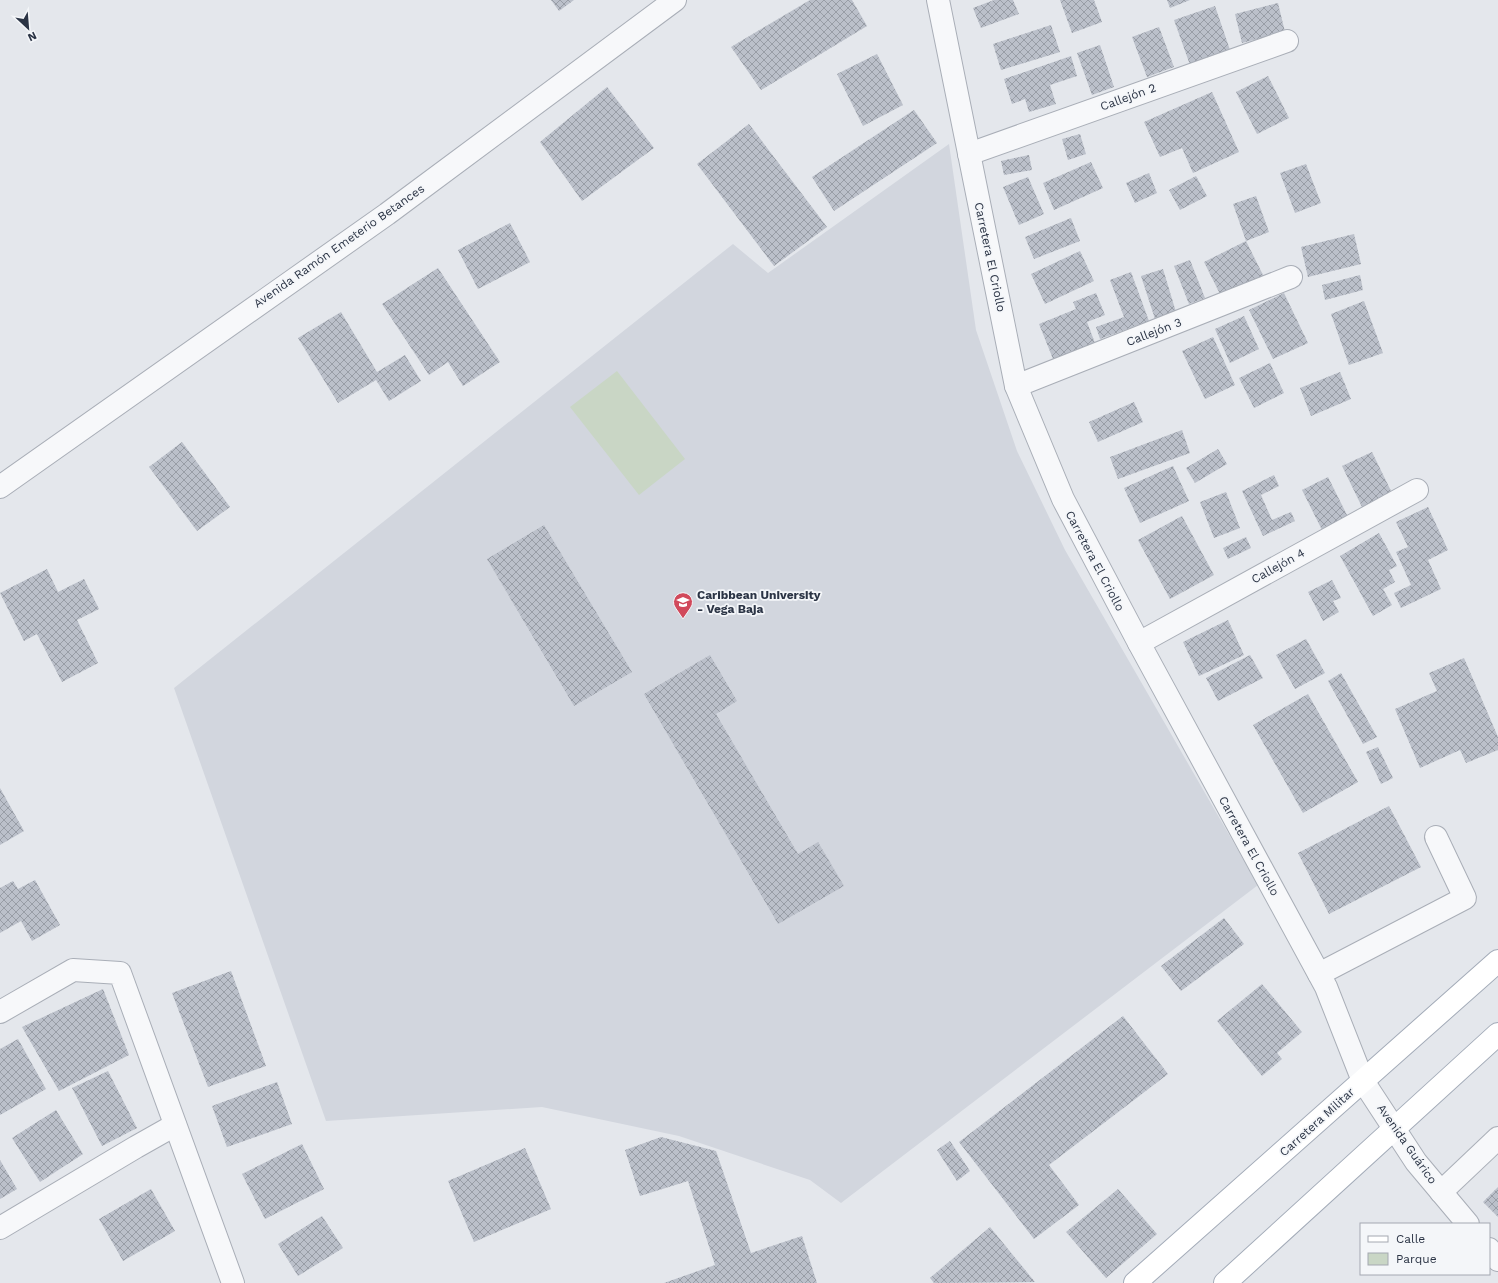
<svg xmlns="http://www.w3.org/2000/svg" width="1498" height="1283" font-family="'Work Sans',sans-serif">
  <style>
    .built { fill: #d2d6de }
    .green { fill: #c9d6c5 }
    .building { fill: url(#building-cross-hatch) }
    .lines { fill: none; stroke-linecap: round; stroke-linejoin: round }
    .minor-casing { stroke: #a9aeb7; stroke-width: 24 }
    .major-casing { stroke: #a3abb8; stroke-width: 24 }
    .minor { stroke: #f7f8fa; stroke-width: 22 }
    .major { stroke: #fff; stroke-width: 22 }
    .labels { text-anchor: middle; stroke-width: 3.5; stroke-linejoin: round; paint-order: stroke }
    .street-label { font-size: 12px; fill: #2b3445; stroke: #f4f6f9 }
    .poi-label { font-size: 12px; font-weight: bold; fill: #2b3445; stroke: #f4f6f9; text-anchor: start }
  </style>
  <defs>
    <pattern id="building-cross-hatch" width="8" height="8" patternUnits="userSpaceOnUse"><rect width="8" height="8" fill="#bbc0ca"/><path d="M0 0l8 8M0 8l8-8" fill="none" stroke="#989da6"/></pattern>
  </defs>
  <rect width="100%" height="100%" fill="#e4e7ec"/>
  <polygon class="built" points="949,144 976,330 1017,451 1065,550 1258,885 841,1203 810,1180 679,1136 542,1107 326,1121 174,688 733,244 768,273"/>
  <polygon class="green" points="617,371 685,459 639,495 570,407"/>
  <g class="building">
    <polygon points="551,0 574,0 559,11"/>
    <polygon points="810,0 852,0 867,26 761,90 731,47"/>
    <polygon points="994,0 1013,0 1019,14 981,28 973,8"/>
    <polygon points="1060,0 1094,0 1102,22 1072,33"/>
    <polygon points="1167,0 1190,0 1170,8"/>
    <polygon points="1278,3 1285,32 1242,43 1235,14"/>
    <polygon points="1215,6 1230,50 1190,65 1174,20"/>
    <polygon points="1051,25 1060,52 1001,70 993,44"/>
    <polygon points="1159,27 1174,67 1147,77 1132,37"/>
    <polygon points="1100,45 1114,87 1092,95 1077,53"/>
    <polygon points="877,54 903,105 863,126 837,74"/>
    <polygon points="1071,56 1077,76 1050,85 1056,104 1029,112 1025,99 1012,104 1004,79"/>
    <polygon points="1268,76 1289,118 1257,134 1236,92"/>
    <polygon points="607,87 654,148 582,201 540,142"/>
    <polygon points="1212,92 1239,152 1193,173 1182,148 1160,157 1144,122"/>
    <polygon points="914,110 937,143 834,211 812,177"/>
    <polygon points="749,124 827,227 774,266 697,164"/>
    <polygon points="1080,134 1086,154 1068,160 1062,139"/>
    <polygon points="1029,155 1032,170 1004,175 1001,161"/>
    <polygon points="1091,162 1103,188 1054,210 1043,183"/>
    <polygon points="1306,164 1321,203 1295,213 1280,173"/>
    <polygon points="1149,173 1157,193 1135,203 1126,183"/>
    <polygon points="1196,176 1207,196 1180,210 1169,190"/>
    <polygon points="1028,177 1044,214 1019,225 1003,187"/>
    <polygon points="1256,196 1269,232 1246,241 1233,204"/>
    <polygon points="1071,218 1080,241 1034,259 1025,237"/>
    <polygon points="510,223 530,262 478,289 458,250"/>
    <polygon points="1354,234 1361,264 1308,277 1301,247"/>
    <polygon points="1246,241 1264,277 1222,298 1204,262"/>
    <polygon points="1080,251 1094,281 1045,304 1031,274"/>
    <polygon points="1190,260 1205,298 1189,304 1174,266"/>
    <polygon points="438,268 500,362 463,386 448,362 429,375 382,304"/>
    <polygon points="1163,269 1176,312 1155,319 1141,276"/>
    <polygon points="1131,272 1149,321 1100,339 1096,327 1124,317 1110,280"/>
    <polygon points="1360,275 1363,290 1325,300 1322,285"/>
    <polygon points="1096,293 1105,315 1087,322 1095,343 1053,359 1039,324 1076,309 1073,302"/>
    <polygon points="1284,293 1308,343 1273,359 1249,310"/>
    <polygon points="1364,301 1383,353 1349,365 1331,314"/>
    <polygon points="341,312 377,372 405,355 421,381 389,401 376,380 338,403 298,338"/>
    <polygon points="1244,316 1259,349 1230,363 1215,329"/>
    <polygon points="1213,337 1235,385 1205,399 1182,351"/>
    <polygon points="1270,363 1284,393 1254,408 1239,378"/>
    <polygon points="1340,372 1351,399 1311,416 1300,388"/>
    <polygon points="1134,402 1143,422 1098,442 1089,422"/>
    <polygon points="1182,430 1190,453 1118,479 1110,457"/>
    <polygon points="182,442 230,507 197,531 149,467"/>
    <polygon points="1218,449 1227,464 1195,483 1186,468"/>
    <polygon points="1372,452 1392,493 1362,507 1342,466"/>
    <polygon points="1173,466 1189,501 1140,523 1124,488"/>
    <polygon points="1274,475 1279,486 1261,495 1272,520 1291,512 1295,521 1263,536 1242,491"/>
    <polygon points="1328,477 1348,517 1322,530 1302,490"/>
    <polygon points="1226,492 1240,528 1214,538 1200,502"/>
    <polygon points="1428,507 1448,550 1428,560 1441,589 1401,608 1394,593 1411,585 1396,552 1408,547 1396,522"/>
    <polygon points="1182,516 1214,575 1170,599 1138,540"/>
    <polygon points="544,525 632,672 574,706 487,559"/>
    <polygon points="1379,533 1397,566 1389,570 1395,582 1383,589 1392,605 1373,616 1340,556"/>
    <polygon points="1246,537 1251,548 1228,559 1223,548"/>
    <polygon points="47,569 58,592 84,579 99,609 77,620 98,663 62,682 37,634 24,641 0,593"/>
    <polygon points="1332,580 1341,598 1333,601 1339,612 1323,621 1308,592"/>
    <polygon points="1228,620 1244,655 1199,676 1183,642"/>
    <polygon points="1306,639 1325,673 1295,689 1276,655"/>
    <polygon points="710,655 737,701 716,714 798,854 818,842 844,886 778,924 644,694"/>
    <polygon points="1250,655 1263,678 1218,701 1206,678"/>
    <polygon points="1464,658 1498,737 1498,750 1466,763 1460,750 1420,768 1395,709 1437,691 1429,673"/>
    <polygon points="1341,673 1377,737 1363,744 1328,681"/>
    <polygon points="1308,694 1358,782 1303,813 1253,725"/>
    <polygon points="1378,747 1393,778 1381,784 1366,752"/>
    <polygon points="0,788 24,831 0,845"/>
    <polygon points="1389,806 1421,867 1329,914 1298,853"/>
    <polygon points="35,880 60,925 32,941 21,921 0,933 0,888 13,881 18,889"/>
    <polygon points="1224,918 1244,944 1181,991 1161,966"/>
    <polygon points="231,971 266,1066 208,1087 172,993"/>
    <polygon points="1262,984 1302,1032 1277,1053 1282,1059 1262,1076 1217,1021"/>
    <polygon points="103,989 129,1055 59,1091 22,1027"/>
    <polygon points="1123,1016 1168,1074 1049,1165 1079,1205 1034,1239 959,1142"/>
    <polygon points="18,1039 46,1089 0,1115 0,1049"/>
    <polygon points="108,1071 137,1128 102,1146 72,1088"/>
    <polygon points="277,1082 292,1124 227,1147 212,1106"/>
    <polygon points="56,1110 83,1154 40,1182 12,1138"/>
    <polygon points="661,1137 716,1151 751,1253 802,1236 817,1283 664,1283 715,1265 688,1181 640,1196 625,1150"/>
    <polygon points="950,1141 970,1171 957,1181 937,1150"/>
    <polygon points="302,1144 324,1189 265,1219 242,1174"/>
    <polygon points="525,1148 551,1209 474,1242 448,1181"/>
    <polygon points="0,1160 17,1189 0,1199"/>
    <polygon points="1498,1187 1498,1217 1483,1202"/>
    <polygon points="151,1189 175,1231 123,1261 99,1219"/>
    <polygon points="1118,1189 1157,1234 1106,1278 1066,1232"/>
    <polygon points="322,1216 343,1248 298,1276 278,1244"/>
    <polygon points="990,1227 1035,1282 934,1283 930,1278"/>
  </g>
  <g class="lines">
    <g class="minor-casing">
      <g id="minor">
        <polyline points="938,0 1016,386 1063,499 1139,643 1326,987 1363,1081 1416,1162 1468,1224"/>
        <polyline points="969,154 1287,41"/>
        <polyline points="1016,386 1291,277"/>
        <polyline points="0,487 387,214 675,0"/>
        <polyline points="1139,643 1417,490"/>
        <polyline points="1319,974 1465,898 1436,837"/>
        <polyline points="0,1012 73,970 120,973 233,1283"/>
        <polyline points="1441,1192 1498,1138"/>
        <polyline points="0,1228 136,1147 175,1125"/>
        <polyline points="1489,1249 1498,1260"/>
      </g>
    </g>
    <g class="major-casing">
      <g id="major">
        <polyline points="1135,1283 1498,961"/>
        <polyline points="1225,1283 1498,1034"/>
      </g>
    </g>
    <use href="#minor" class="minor"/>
    <use href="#major" class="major"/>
  </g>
  <defs>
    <g id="university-pin" transform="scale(1)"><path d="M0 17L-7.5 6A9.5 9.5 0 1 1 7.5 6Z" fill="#d1495b" stroke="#f4f6f9"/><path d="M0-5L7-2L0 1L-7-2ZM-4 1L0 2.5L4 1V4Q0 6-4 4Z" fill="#fff"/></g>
  </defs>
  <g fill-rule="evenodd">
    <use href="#university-pin" x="683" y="602"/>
  </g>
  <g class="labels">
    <g class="street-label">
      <text transform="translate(1128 97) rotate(-20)" y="4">Callejón 2</text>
      <text transform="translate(339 246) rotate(-35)" y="4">Avenida Ramón Emeterio Betances</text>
      <text transform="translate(990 257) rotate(78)" y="4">Carretera El Criollo</text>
      <text transform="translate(1154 332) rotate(-21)" y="4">Callejón 3</text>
      <text transform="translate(1095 561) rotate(62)" y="4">Carretera El Criollo</text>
      <text transform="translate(1278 566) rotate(-29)" y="4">Callejón 4</text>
      <text transform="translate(1249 846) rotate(61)" y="4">Carretera El Criollo</text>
      <text transform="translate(1317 1122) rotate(-42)" y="4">Carretera Militar</text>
      <text transform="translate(1407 1144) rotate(55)" y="4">Avenida Guárico</text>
    </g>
    <g class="poi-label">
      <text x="697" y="599">Caribbean University<tspan x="697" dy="14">- Vega Baja</tspan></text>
    </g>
  </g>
  <rect x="1360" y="1223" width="130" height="52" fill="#f4f6f9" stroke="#a4a8b1"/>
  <rect x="1368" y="1236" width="20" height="6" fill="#ffffff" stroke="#a4a8b1"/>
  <text x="1396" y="1243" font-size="12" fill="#2b3445">Calle</text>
  <rect x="1368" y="1253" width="20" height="12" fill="#c9d6c5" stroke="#a4a8b1"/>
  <text x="1396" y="1263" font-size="12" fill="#2b3445">Parque</text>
  <g transform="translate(28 28) rotate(154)" stroke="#f4f6f9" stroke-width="3" paint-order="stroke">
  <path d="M0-3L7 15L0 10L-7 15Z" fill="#2b3445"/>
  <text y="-6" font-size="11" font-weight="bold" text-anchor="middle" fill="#2b3445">N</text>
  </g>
</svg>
